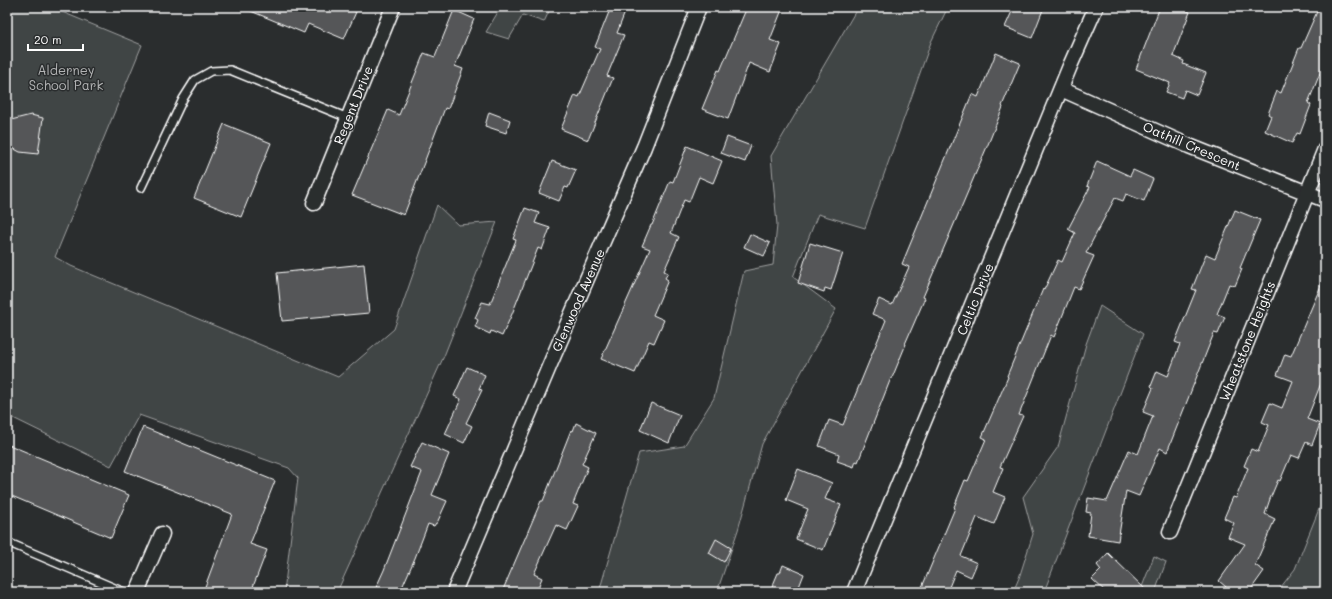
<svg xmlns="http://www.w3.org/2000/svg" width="1332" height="599" font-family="Mali,sans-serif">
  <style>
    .green { fill: #414445; stroke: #a0a2a2 }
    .building { fill: #555758; stroke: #fff }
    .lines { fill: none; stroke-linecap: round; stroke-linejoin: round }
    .service-casing { stroke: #fff; stroke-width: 10 }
    .minor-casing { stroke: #fff; stroke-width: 17 }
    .service { stroke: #2a2d2e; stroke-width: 7 }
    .minor { stroke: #2a2d2e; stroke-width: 14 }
    .labels { text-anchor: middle; stroke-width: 3; stroke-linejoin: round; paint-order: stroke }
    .park-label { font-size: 13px; fill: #b3b4b5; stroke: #2a2d2e }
    .street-label { font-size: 13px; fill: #fff; stroke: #2a2d2e }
  </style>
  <rect width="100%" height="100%" fill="#2a2d2e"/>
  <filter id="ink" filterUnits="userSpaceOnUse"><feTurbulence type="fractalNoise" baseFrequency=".025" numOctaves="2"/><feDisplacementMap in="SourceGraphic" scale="8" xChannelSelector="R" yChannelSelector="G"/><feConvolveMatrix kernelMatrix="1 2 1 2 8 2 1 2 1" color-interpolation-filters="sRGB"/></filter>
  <g filter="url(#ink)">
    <g class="green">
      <polygon points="7,7 50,7 142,45 55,257 71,266 338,377 394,329 437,205 458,225 497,222 444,356 337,592 284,592 298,478 289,468 139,415 111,466 7,415"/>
      <polygon points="501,7 551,7 544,22 523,15 509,39 486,32"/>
      <polygon points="858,7 948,7 931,42 865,228 818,214 793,277 836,309 762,444 738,530 717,592 599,592 639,453 684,446 714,398 744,271 773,265 777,225 771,156"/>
      <polygon points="1100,306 1143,334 1044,592 1013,592 1019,578 1033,534 1023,497 1058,447 1086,344"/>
      <polygon points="1325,494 1325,592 1277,592 1295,569"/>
      <polygon points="1154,556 1166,562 1155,592 1140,592"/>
    </g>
    <g class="building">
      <polygon points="241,7 345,7 356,12 344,39 308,24 304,33"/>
      <polygon points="611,7 627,7 617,33 624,35 607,76 613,78 588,140 561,129 575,95 579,97 600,49 595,47"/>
      <polygon points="747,7 783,7 770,40 781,44 770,72 749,63 728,119 702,109 718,70 720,71"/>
      <polygon points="1014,7 1044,7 1032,38 1005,27"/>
      <polygon points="1160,7 1176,7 1190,12 1173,56 1184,61 1183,64 1206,73 1197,95 1185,90 1182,98 1166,92 1170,83 1136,69"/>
      <polygon points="1319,7 1325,7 1325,61 1308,103 1311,105 1300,134 1297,133 1292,143 1265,131 1271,116 1268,114 1277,91 1281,93 1299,48 1301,48"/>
      <polygon points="454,10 474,19 455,66 463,69 448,109 445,108 404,215 352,195 388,110 399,115 424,53 435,57"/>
      <polygon points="996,53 1020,63 1002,106 1003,107 989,142 923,297 925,298 905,344 906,344 892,378 891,378 858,462 856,461 854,467 837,461 839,454 819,446 829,420 843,425 886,320 872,314 879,299 892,305 909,267 902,264 921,218 972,94 978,97"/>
      <polygon points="489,112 510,120 506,133 485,126"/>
      <polygon points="31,115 43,118 38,154 20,152 7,145 7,121"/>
      <polygon points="224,124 271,143 241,217 194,198"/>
      <polygon points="727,137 751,146 745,162 721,153"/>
      <polygon points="687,146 722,161 713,183 699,177 689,202 684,200 671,233 679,237 664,271 668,273 665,278 668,280 653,315 664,320 654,343 649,341 635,373 601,359 650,249 642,246 651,225 652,225 670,181 673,182"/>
      <polygon points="552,161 576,170 568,188 565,187 559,201 539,193"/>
      <polygon points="1097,161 1130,176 1133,170 1153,179 1144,201 1126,194 1123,201 1115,198 1086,253 1094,256 1079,289 1074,287 1054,337 1051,335 1019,415 1023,416 1000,467 1003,468 993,492 1005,497 994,524 977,517 961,556 977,563 971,577 956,570 947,592 920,592 955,508 954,507 965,480 968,481 986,439 982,437 1008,377 1007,376 1043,289 1044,290 1058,260 1062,262 1075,233 1068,229 1090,187 1087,186"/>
      <polygon points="525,208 539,213 535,223 550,228 542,250 538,248 512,314 502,336 491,331 490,334 475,327 478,320 475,318 482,302 490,304 516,240 513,239"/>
      <polygon points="1235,210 1260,220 1240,268 1242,269 1235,286 1229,284 1217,314 1225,317 1218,334 1214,333 1167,452 1160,448 1139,496 1126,491 1118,541 1088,536 1091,513 1086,512 1088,498 1107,501 1129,450 1138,454 1153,416 1143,412 1153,388 1151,386 1157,371 1168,376 1180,344 1175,342 1196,290 1192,289 1206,254 1215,258"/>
      <polygon points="750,234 770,243 764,256 744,247"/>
      <polygon points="810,243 843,253 831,290 825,288 824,292 798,283"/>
      <polygon points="364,264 369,313 282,321 277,273"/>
      <polygon points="1325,276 1325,373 1307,419 1320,424 1312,445 1306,442 1299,458 1291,455 1280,481 1278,480 1270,499 1265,514 1275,519 1255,565 1264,571 1249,592 1222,592 1226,587 1219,581 1245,544 1228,537 1234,523 1224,518 1233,497 1236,498 1248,468 1244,466 1251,449 1258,452 1269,425 1262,422 1270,403 1282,408 1293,381 1277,375 1285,354 1291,356"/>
      <polygon points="467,367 485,375 479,389 482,390 466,423 472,426 464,443 445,434 461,399 454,396"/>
      <polygon points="651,403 680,415 669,443 640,430"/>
      <polygon points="576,423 596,433 582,464 588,467 573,504 578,506 567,530 556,525 534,574 542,578 536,592 502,592 541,501 543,501 571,430 573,431"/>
      <polygon points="143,427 275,481 250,544 267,550 251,592 203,592 232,514 125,471"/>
      <polygon points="422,442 449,454 432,495 447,501 437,523 436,523 434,526 428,524 415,558 400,592 374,592 384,570 422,472 410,467"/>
      <polygon points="7,444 129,495 111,538 7,494"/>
      <polygon points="798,469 832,483 825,499 841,505 823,550 796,539 808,509 786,500"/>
      <polygon points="716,539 731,548 724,562 709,553"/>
      <polygon points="1108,553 1148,592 1106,592 1092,579 1101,570 1097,565"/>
      <polygon points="783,565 804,574 797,592 770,592 778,573 780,573"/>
    </g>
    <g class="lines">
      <g class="service-casing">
        <g id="service">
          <polyline points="141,188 183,99 195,80 211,71 230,70 348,118"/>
          <polyline points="7,542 124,592"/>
        </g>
      </g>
      <g class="minor-casing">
        <g id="minor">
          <polyline points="1061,89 1189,146 1325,200"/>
          <polyline points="314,203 393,7"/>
          <polyline points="1170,532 1325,149"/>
          <polyline points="137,592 162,534"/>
          <polyline points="454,592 554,355 644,147 699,7"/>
          <polyline points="854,592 1070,66 1096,7"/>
        </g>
      </g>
      <use href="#service" class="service"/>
      <use href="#minor" class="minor"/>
    </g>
  </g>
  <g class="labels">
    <g class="park-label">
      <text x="66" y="75">Alderney<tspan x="66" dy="15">School Park</tspan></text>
    </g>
    <g class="street-label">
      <text transform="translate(353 105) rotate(-68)" y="5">Regent Drive</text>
      <text transform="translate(1192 146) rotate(23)" y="5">Oathill Crescent</text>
      <text transform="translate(975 299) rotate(-68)" y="5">Celtic Drive</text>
      <text transform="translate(578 300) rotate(-66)" y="5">Glenwood Avenue</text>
      <text transform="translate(1247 341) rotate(-68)" y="5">Wheatstone Heights</text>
    </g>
  </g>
  <rect width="1332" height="599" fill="none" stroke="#2a2d2e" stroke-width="24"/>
  <rect x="12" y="12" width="1308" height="575" fill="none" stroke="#fff" stroke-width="1.5" filter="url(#ink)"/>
  <path d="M28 44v6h55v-6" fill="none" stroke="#ffffff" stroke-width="2"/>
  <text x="34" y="44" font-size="12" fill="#ffffff" stroke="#2a2d2e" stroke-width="3" paint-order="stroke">20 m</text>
</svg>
